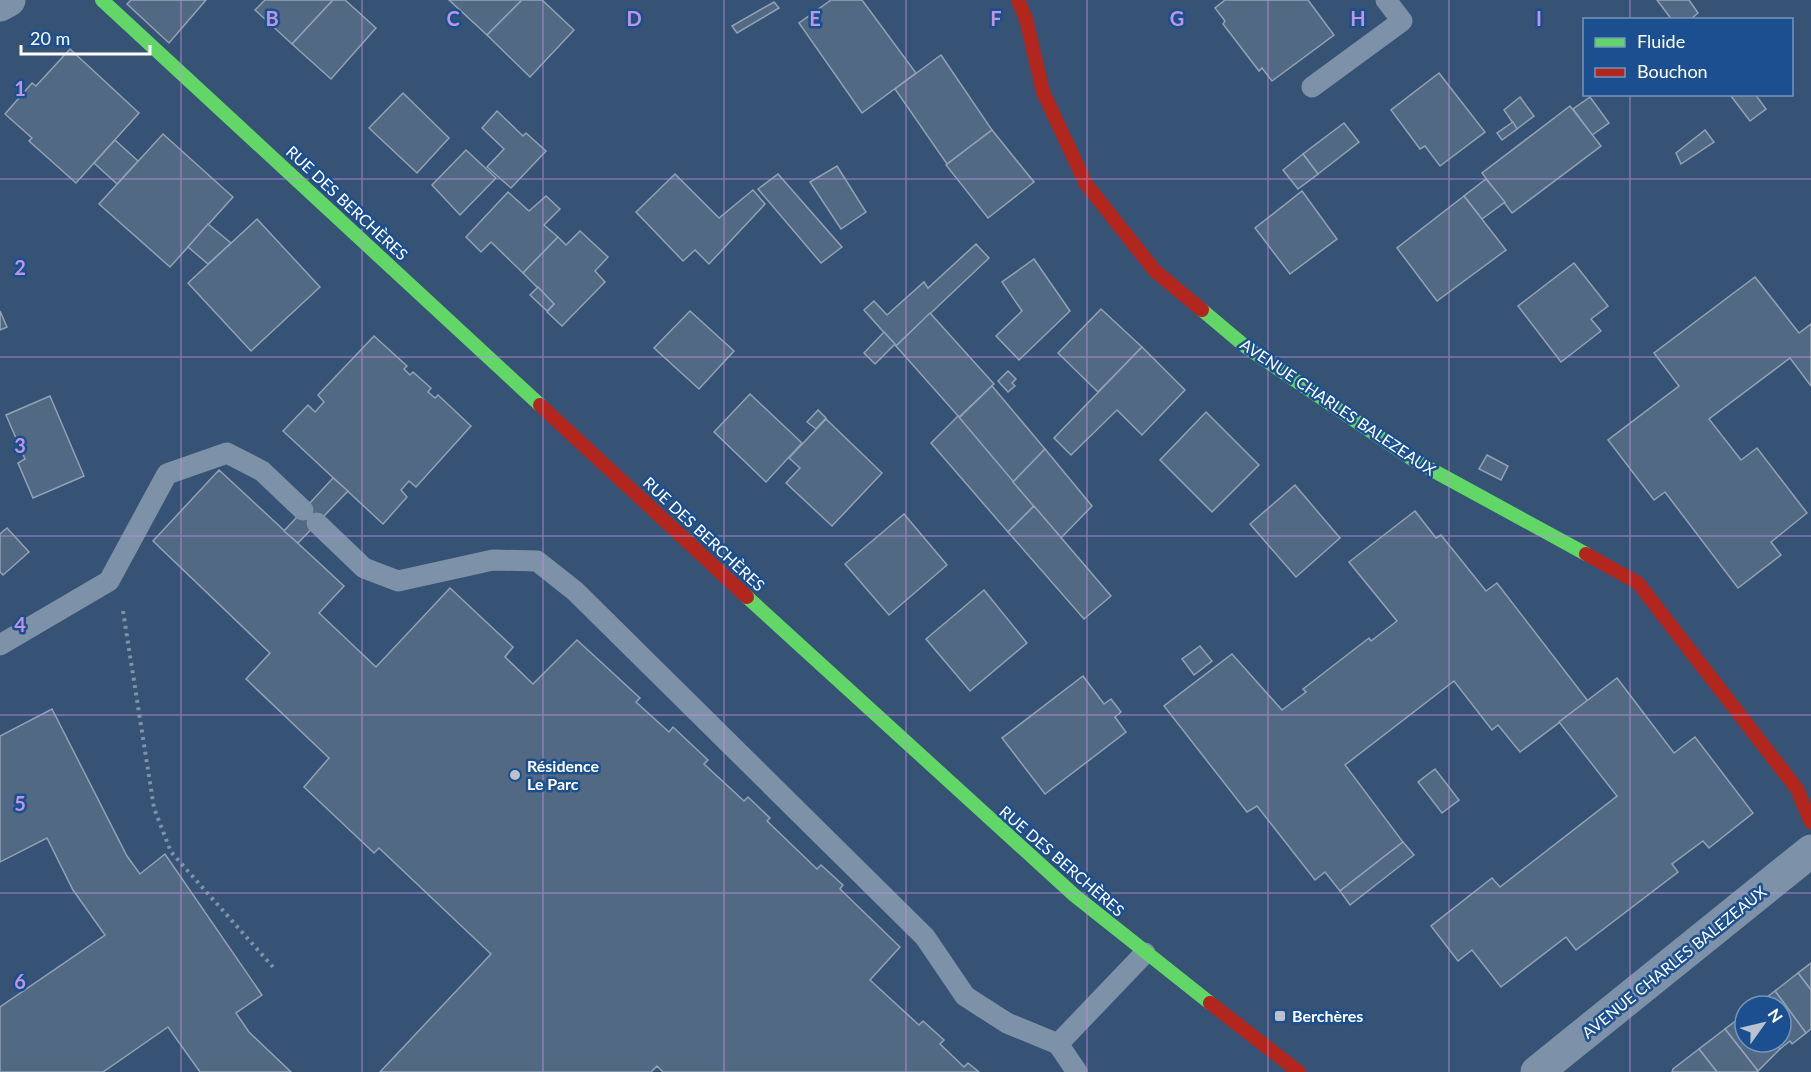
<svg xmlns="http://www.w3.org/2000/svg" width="1811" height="1072" font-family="Lato,sans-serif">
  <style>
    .building { fill: #526984; stroke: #92a2b6; stroke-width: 1.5 }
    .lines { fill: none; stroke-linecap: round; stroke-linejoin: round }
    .path { stroke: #7d92a8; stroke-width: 4; stroke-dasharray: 3 4.5; stroke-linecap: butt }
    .lane { stroke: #7d92a8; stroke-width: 21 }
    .street { stroke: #7d92a8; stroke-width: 33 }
    .fast { stroke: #63d668; stroke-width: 14 }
    .jam { stroke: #b3261e; stroke-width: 14 }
    .grid { fill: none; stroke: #bd96df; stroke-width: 1.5; stroke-opacity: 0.55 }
    .poi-dot { fill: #b9c2ce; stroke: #1b4f8f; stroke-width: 2 }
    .labels { text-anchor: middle; stroke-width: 5; stroke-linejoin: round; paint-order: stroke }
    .street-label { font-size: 16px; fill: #fff; stroke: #1b4f8f }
    .poi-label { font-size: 16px; font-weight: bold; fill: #fff; stroke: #1b4f8f; text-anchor: start }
    .grid-label { font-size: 20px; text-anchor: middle; font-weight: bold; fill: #bd96df; stroke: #1b4f8f; stroke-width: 5; stroke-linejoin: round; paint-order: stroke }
  </style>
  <rect width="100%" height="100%" fill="#365274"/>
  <g class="building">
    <polygon points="131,0 206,0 169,43 127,4"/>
    <polygon points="265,0 333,0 292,44 255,10"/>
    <polygon points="333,0 345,0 376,28 331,79 292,44"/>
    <polygon points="449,0 522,0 487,35"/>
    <polygon points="522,0 542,0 574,30 530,77 487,35"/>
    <polygon points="831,0 862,0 916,73 862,113 799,23"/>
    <polygon points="1225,0 1308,0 1334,35 1272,81 1262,68 1259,71 1223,24 1225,21 1215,8"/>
    <polygon points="1657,0 1689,0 1698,13 1690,20 1672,20"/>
    <polygon points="774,2 779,8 737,33 732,26"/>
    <polygon points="70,49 139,113 76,183 29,141 32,138 5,114 32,83 36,86"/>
    <polygon points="941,55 992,130 947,164 895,89"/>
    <polygon points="1439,73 1485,132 1440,166 1425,146 1420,149 1391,110"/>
    <polygon points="403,93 449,138 417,173 369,128"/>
    <polygon points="1733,94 1755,94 1766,109 1750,121 1731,96"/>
    <polygon points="1520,97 1534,116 1517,129 1504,110"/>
    <polygon points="1590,97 1609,123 1592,135 1573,109"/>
    <polygon points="1570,106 1601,146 1512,213 1482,173"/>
    <polygon points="497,111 523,136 526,133 546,151 511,188 487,167 504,149 482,128"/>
    <polygon points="1513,122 1517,129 1502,140 1497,133"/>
    <polygon points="1344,123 1359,142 1318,174 1303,154"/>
    <polygon points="992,130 1034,182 988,218 946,165"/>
    <polygon points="1705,130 1714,142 1681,164 1676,153"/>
    <polygon points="163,134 233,197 170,267 99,204"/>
    <polygon points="115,140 138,161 117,184 94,163"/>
    <polygon points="466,150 496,178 460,215 432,185"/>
    <polygon points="1303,154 1318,174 1298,189 1283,170"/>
    <polygon points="837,166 866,212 841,229 810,182"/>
    <polygon points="675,174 719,218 753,190 765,204 709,264 695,250 683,261 636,212"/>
    <polygon points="778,174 842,247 821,263 758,189"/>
    <polygon points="1486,179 1505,202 1482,219 1464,196"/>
    <polygon points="1302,191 1337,239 1290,274 1255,228"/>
    <polygon points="508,192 529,211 546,196 560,209 544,225 558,237 523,273 491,242 481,252 466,237"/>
    <polygon points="1464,196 1506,250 1437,301 1397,248"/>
    <polygon points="257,219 320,287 251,351 188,283"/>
    <polygon points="208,224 231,243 208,264 188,247"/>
    <polygon points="580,231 608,257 595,271 605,282 562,326 547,312 554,304 523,273 558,237 566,245"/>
    <polygon points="976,244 989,258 896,346 864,310 874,301 887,315 924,282 928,288"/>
    <polygon points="1034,259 1070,311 1019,360 996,336 1022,311 1002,282"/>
    <polygon points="1574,263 1608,306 1591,319 1601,331 1561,362 1518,306"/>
    <polygon points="1755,277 1799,333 1811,324 1811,386 1790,358 1709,419 1741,460 1757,448 1807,513 1771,542 1781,555 1738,588 1665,492 1654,500 1608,440 1679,386 1654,353"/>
    <polygon points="538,287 554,304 547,311 530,295"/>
    <polygon points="1101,309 1142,347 1098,392 1058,353"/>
    <polygon points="0,311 7,327 0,330"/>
    <polygon points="690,311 734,351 699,389 654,348"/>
    <polygon points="930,313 994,384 959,417 896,346"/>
    <polygon points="884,332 895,344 875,364 864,353"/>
    <polygon points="374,336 407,366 404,369 410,375 413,372 431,388 428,392 435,398 438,395 471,426 416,487 409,481 401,490 407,497 383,524 283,431 308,405 315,412 324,402 318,395"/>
    <polygon points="1142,347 1185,390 1142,435 1117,410 1071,455 1054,438"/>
    <polygon points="1008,371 1016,379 1012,383 1015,386 1008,392 998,381"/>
    <polygon points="992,386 1045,449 1013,482 958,419"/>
    <polygon points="750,394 802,443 766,482 714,432"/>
    <polygon points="50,396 84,476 33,498 18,463 25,459 6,415"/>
    <polygon points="818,410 826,418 816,429 807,422"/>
    <polygon points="1206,412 1259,465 1212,512 1160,460"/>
    <polygon points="958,416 1034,506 1008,532 931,443"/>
    <polygon points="826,419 882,473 832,526 786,483 800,468 789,458"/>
    <polygon points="1045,449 1092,506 1061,538 1013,482"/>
    <polygon points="1487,455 1508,466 1501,480 1479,469"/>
    <polygon points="219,470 344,586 319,613 376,667 450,588 513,647 505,657 533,684 577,640 640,698 636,702 669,732 673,727 708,760 704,764 744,801 748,797 770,818 767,821 817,869 821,865 843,885 840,889 900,947 870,980 919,1025 923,1021 944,1040 940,1044 964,1067 968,1063 979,1072 663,1072 657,1066 651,1072 380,1072 491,954 379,848 374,853 304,787 329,758 246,679 270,653 153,541"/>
    <polygon points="333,478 348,491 298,543 284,531"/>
    <polygon points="1295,485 1340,538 1296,577 1250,524"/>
    <polygon points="1034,506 1111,596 1084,619 1008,532"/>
    <polygon points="1415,511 1436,538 1441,535 1486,591 1497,583 1588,701 1520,752 1498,725 1492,730 1454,681 1345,765 1403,842 1340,891 1325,872 1315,880 1257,806 1247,812 1164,706 1232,654 1282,710 1306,692 1303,689 1369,638 1371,641 1397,621 1349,562"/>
    <polygon points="904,514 947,565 889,615 845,564"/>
    <polygon points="7,528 29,552 3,575 0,572 0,534"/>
    <polygon points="984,590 1027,643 970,691 926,639"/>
    <polygon points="1200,646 1212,661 1194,675 1182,659"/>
    <polygon points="1083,676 1104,704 1111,699 1121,712 1115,717 1126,732 1045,794 1002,738"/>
    <polygon points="1617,678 1674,753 1695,737 1753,813 1709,848 1703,841 1672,864 1678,872 1576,950 1566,937 1501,987 1472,950 1458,961 1431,926 1492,878 1500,887 1617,796 1559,722"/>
    <polygon points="52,709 127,856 140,874 165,854 262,995 236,1013 249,1032 291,1072 200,1072 168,1027 103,1072 0,1072 0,1007 105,935 73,890 47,838 0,862 0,736"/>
    <polygon points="1435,769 1459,800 1442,813 1418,782"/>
    <polygon points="1403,842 1414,855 1350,905 1340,891"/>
    <polygon points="1811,963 1811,990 1798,973"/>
    <polygon points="1798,973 1811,990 1811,1029 1806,1033 1775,991"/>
    <polygon points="1775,991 1806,1033 1792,1044 1790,1041 1780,1049 1775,1042 1781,1042 1781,1006 1755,1006"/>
    <polygon points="1745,1014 1745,1042 1775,1042 1780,1049 1758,1071 1725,1029"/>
    <polygon points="1725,1029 1758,1071 1756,1072 1717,1072 1699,1049"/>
    <polygon points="1699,1049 1717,1072 1672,1072 1673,1069"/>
  </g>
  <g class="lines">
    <polyline class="path" points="123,611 154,808 171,852 273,967"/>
    <g class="lane">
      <polyline points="1312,87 1402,21 1386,0"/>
      <polyline points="317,523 364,568 398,581 493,560 537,561 575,591 925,937 965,996 1007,1023 1058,1044 1077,1072"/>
      <polyline points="0,645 109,581 167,474 227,453 262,471 303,510"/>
      <polyline points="1058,1044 1145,953"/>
    </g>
    <g class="street">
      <polyline points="0,5 9,0"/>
      <polyline points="1537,1072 1811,851"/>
    </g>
    <g class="fast">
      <polyline points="102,0 540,405"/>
      <polyline points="1202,310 1246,347 1412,459 1586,554"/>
      <polyline points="747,597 1074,895 1210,1003"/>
    </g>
    <g class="jam">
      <polyline points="1018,0 1026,19 1043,92 1086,184 1155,271 1202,310"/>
      <polyline points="540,405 747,597"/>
      <polyline points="1586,554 1638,583 1797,789 1811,822"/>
      <polyline points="1210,1003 1299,1072"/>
    </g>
  </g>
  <path class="grid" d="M181 0V1072M362 0V1072M543 0V1072M724 0V1072M906 0V1072M1087 0V1072M1268 0V1072M1449 0V1072M1630 0V20M1630 94V1072M0 179H1811M0 357H1811M0 536H1811M0 715H1811M0 893H1811"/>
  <g class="poi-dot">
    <circle cx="515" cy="775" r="6"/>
    <rect x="1274" y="1010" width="12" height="12" rx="3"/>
  </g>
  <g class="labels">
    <g class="street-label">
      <text transform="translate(347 203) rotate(43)" y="6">RUE DES BERCHÈRES</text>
      <text transform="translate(1338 407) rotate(34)" y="6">AVENUE CHARLES BALEZEAUX</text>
      <text transform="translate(704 534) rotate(43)" y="6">RUE DES BERCHÈRES</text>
      <text transform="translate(1062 861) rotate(41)" y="6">RUE DES BERCHÈRES</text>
      <text transform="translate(1674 962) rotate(-39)" y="6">AVENUE CHARLES BALEZEAUX</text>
    </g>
    <g class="poi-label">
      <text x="527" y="772">Résidence<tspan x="527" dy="18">Le Parc</tspan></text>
      <text x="1292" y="1022">Berchères</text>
    </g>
  </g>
  <g class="grid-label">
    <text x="272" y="26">B</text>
    <text x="453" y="26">C</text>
    <text x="634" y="26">D</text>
    <text x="815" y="26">E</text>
    <text x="996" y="26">F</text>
    <text x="1177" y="26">G</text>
    <text x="1358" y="26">H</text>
    <text x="1539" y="26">I</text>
    <text x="20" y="96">1</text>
    <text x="20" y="275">2</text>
    <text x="20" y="453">3</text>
    <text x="20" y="632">4</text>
    <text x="20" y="811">5</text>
    <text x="20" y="989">6</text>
  </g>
  <rect x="1583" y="18" width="210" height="78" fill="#1b4f8f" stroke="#7695bc" stroke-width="1.5"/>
  <rect x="1595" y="38" width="30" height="9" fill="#63d668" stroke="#7695bc" stroke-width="1.5"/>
  <text x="1637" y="48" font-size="18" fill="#ffffff">Fluide</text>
  <rect x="1595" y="68" width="30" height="9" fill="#b3261e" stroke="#7695bc" stroke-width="1.5"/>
  <text x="1637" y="78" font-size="18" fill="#ffffff">Bouchon</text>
  <g transform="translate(1763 1024) rotate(56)"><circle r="28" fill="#1b4f8f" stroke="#7695bc" stroke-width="1.5"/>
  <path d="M0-4.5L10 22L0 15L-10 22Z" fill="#b9c2ce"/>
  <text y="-9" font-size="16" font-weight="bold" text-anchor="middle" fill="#ffffff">N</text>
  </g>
  <path d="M21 45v9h129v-9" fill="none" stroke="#ffffff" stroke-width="3"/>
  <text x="30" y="45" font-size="18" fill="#ffffff" stroke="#1b4f8f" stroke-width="4.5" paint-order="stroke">20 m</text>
</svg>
